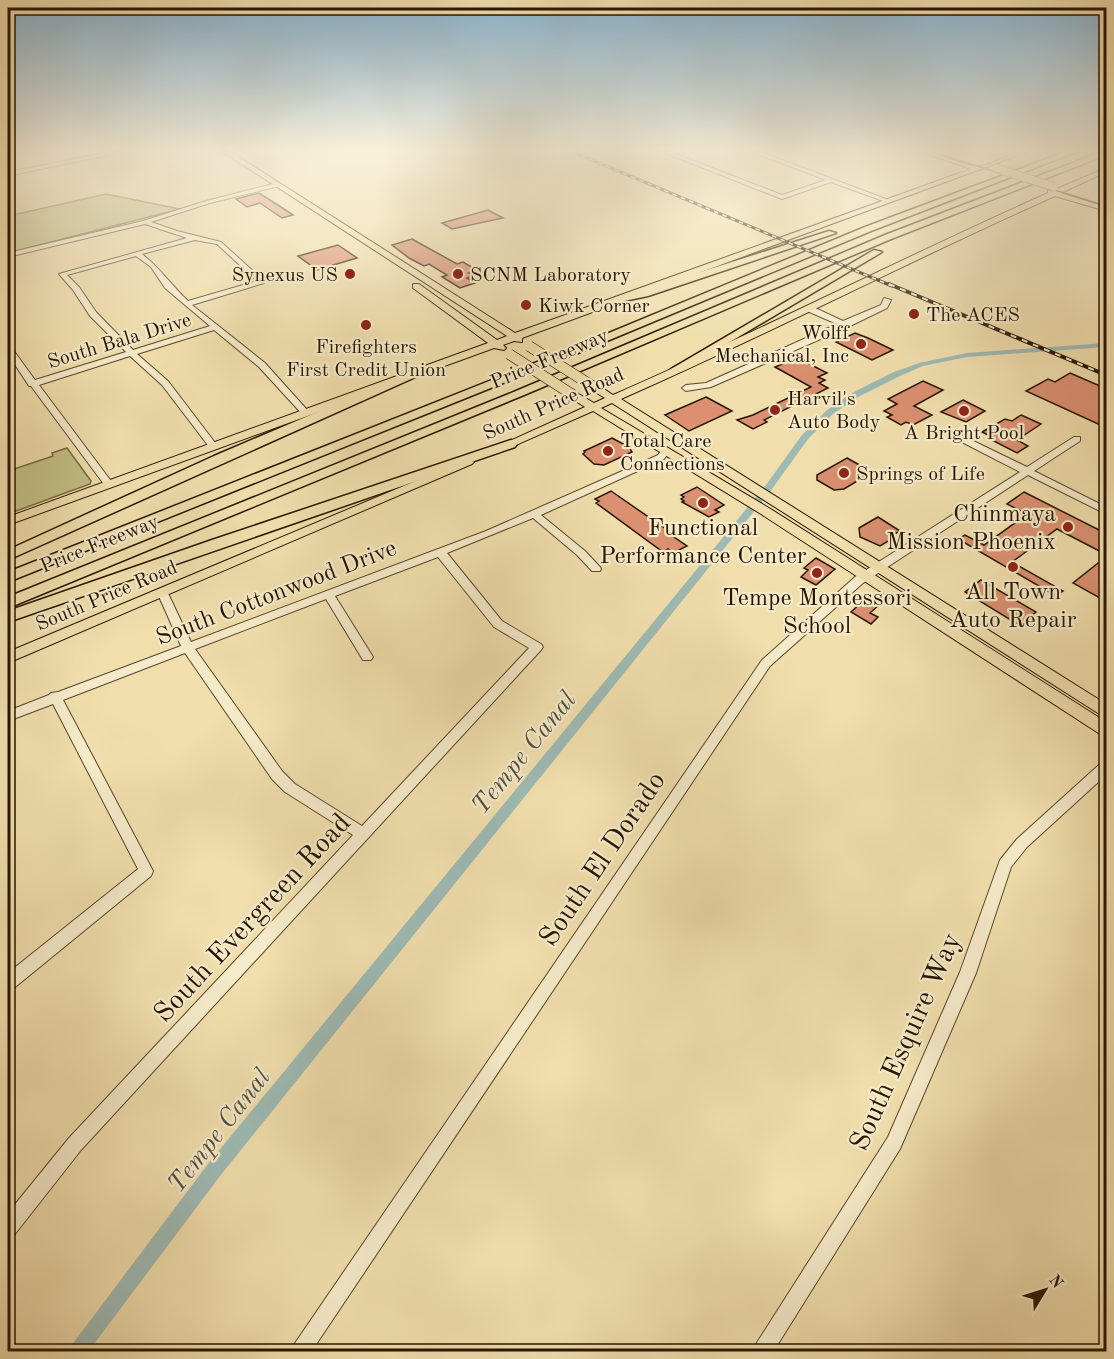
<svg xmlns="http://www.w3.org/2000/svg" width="1114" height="1359" font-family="'Old Standard TT',serif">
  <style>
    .green { fill: #c2bf84; stroke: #746a42; stroke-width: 1.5 }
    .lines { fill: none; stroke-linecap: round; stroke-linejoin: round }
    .canal { fill: #9ebab4; fill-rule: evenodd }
    .building { fill: #da9071; stroke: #271500; stroke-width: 1.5 }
    .minor-casing { stroke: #59472b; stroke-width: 2 }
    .major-casing { stroke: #271500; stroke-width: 2 }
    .highway-casing { stroke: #271500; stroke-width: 3 }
    .minor { fill: #f5eac9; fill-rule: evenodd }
    .major { fill: #f0deac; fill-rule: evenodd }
    .highway { fill: #f0deac; fill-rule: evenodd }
    .tram { stroke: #271500; stroke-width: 1.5 }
    .rail-far1-casing { stroke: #271500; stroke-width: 3 }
    .rail-casing { stroke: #271500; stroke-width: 4 }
    .rail-far1 { stroke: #f5eac9; stroke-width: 1.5; stroke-dasharray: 4.5; stroke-linecap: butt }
    .rail { stroke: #f5eac9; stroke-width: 2; stroke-dasharray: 6; stroke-linecap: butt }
    .major-bridge-far1-casing { stroke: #271500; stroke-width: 9; stroke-linecap: butt }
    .major-bridge-casing { stroke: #271500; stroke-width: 11; stroke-linecap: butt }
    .major-bridge-far1 { stroke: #f0deac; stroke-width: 8 }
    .major-bridge { stroke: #f0deac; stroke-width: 10 }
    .poi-dot { fill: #8f2418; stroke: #f5eac9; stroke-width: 2 }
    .labels { text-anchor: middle; stroke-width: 4.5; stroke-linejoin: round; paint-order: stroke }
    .far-poi-label { font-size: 20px; fill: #271500; stroke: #f5eac9; text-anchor: start }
    .far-street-label { font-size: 20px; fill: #271500; stroke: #f5eac9 }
    .poi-label { font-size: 24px; fill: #271500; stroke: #f5eac9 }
    .street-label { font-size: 24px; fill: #271500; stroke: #f5eac9 }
    .water-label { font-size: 26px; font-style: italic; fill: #514f3f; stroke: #f5eac9 }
    .near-street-label { font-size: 28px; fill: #271500; stroke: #f5eac9 }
  </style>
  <rect width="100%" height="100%" fill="#f0deac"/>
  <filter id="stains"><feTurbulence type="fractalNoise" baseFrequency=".00333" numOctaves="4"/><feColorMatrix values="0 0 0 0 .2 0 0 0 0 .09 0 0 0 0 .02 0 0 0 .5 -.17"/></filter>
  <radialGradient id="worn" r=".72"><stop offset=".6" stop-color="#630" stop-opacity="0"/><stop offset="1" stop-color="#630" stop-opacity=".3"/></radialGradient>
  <g class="green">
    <polygon points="106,194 180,209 8,253 8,216"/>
    <polygon points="67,448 91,481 90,484 8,514 8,471 53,456 52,453"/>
  </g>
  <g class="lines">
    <polygon class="canal" points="1106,343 1106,347 967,357 923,366 900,376 858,397 833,414 808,439 772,489 220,1176 88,1352 68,1352 71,1346 208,1164 766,485 802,435 827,410 852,393 894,372 919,363 967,353"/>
  </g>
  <g class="building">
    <polygon points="259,193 284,209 293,215 282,218 260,203 247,207 236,199"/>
    <polygon points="488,210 503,218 452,229 442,223"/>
    <polygon points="412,239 457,264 463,262 477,270 469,273 474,275 467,278 475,283 460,288 442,277 447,275 429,264 424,266 409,258 392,245"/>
    <polygon points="338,245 357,258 317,270 298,256"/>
    <polygon points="855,333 868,338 893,350 872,360 836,342"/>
    <polygon points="794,359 800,359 827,373 818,377 825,380 819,383 828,388 764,420 767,422 753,429 737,420 753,415 811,387 775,367"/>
    <polygon points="1070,373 1107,389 1107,428 1026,391 1048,379 1055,382"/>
    <polygon points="923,381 943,390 914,406 932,415 913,425 906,422 901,425 887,417 892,415 884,411 897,404 888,399"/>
    <polygon points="706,397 732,411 689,431 665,415"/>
    <polygon points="963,400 985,411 966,422 941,412"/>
    <polygon points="1021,415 1041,424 1017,440 1028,446 1017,453 990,439 992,437 982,432 1005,419 1012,421"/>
    <polygon points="612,438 629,447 632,452 604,465 594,464 583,454 585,452 584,451"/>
    <polygon points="847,458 872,472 844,489 834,490 817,480 817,475"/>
    <polygon points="697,487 724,505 715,510 719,512 709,517 682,502 684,501 681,499 684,497 681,495"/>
    <polygon points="611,491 676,536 674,537 687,546 673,553 668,549 663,552 596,503 599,501 595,499"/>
    <polygon points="1024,492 1107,534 1107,555 1057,529 1012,562 1063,591 1056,596 958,539 965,535 984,545 1019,520 1014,518 1023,512 1007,504"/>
    <polygon points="878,517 900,531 893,535 895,537 880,546 860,537 859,528"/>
    <polygon points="1107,556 1107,602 1073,583"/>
    <polygon points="816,558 835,569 816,585 801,577 808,570 804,568"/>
    <polygon points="981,580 1036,612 1019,625 965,592"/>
    <polygon points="868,597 880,604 870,613 878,617 871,624 851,612"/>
  </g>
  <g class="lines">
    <g class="minor-casing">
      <g id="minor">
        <polygon points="110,152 122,152 8,176 8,172"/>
        <polygon points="663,152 671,152 782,195 826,180 752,152 761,152 891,201 886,202 831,182 782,199"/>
        <path d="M277 183 279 186 210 203 151 222 177 231 221 242 264 281V283L192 305 265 363 309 412 302 414 259 367 214 330 137 354 168 381 216 444V448H210L162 385 130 356 39 385 114 485 109 488 106 487 31 386H29L8 354V347H11L35 380 126 352 90 316 73 290 59 274 187 238 145 224 8 257V253L143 221 206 201ZM195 240 217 244 257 281 188 301C172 286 160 268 142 254ZM136 256 151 267 165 288 210 326 133 350 96 312 79 287 67 275Z"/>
        <polygon points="884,298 891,300 887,308 848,327 711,387 686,391 682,388 686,385 706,383 837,324 807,311 807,307 813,307 843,321 881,305"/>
        <polygon points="957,433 1027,467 1074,437 1080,437 1080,441 1034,471 1106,507 1106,514 1028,475 863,583 770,666 311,1352 289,1352 762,660 855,577 1020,472 954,438 953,436"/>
        <path d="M665 448 670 451 664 459 541 515 585 551 600 567 601 569 600 571H592L577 555 533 518 447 553 502 621 541 644 543 647 541 650 81 1150 15 1234 8 1236V1213L69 1138 353 835 285 792 272 779 185 653 63 700 153 871 151 876 14 988 8 991V973L138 869 53 704 8 721V711L49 695 51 693 58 692 181 646 157 592 158 589H166L191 642 486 531 636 465 658 455 662 449ZM438 557 494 627 529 648 362 826 295 784 282 771 195 649 326 599 363 660H371L373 657 335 596Z"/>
        <polygon points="1106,762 1106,775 1027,847 1011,867 976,973 900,1149 773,1352 751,1352 888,1137 960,972 1000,860 1017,839 1101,763"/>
      </g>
    </g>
    <g class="major-casing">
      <g id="major">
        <path d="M223 152H231L515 333 971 169 922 152C942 152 961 166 977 166 991 167 1009 152 1027 152L522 338V342L514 341 503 345 506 348 504 350 494 348 8 525V517L488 343 413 288V284H419L497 340 507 336Z"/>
        <path d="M1106 168V172L1061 193 1106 207V211L1055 196C909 261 767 335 621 399L1106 704V717L1101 715 612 403 601 408 769 508 1106 722V736L1100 734 761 514 593 411 500 452 496 453 490 450 585 407 569 397V393H577L594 403 605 398 590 389V385H598L613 395C760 331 902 258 1048 193V190H1054Z"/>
        <polygon points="468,459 474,462 472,464 8,663 8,652"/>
      </g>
    </g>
    <g class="highway-casing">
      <g id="highway">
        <polygon points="1065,152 1076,152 871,231 583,351 8,582 8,572 575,347 865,227"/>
        <polygon points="1101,152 1106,152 1106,155 891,239 524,395 8,608 8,597 516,391 885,235"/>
        <polygon points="829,231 836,233 648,296 624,301 619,298"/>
        <polygon points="874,250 882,252 681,371 673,371 671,369"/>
        <polygon points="416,370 422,373 420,375 8,560 8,550 214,456"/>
        <polygon points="511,440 517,444 515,447 8,622 8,611 212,540"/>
      </g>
    </g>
    <use href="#minor" class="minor"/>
    <use href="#major" class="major"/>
    <use href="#highway" class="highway"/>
    <polyline class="tram" points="932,152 1106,206"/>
    <g class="rail-far1-casing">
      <polyline id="rail-far1" points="573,152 892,286"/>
    </g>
    <g class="rail-casing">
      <polyline id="rail" points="889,284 1106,375"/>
    </g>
    <use href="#rail-far1" class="rail-far1"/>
    <use href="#rail" class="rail"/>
    <g class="major-bridge-far1-casing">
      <polyline id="major-bridge-far1" points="996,168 1054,187"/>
    </g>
    <g class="major-bridge-casing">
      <g id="major-bridge">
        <polyline points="529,346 594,387"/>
        <polyline points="509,354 573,395"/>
      </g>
    </g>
    <use href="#major-bridge-far1" class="major-bridge-far1"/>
    <use href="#major-bridge" class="major-bridge"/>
  </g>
  <linearGradient id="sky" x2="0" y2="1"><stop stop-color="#8ab6d3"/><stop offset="0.44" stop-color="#f8f0da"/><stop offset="1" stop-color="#f8f0da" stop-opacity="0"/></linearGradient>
  <rect width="1114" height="342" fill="url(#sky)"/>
  <g class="poi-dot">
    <circle cx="350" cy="274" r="6"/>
    <circle cx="458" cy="274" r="6"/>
    <circle cx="526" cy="305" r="6"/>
    <circle cx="914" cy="314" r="6"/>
    <circle cx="366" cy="325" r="6"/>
    <circle cx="861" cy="344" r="6"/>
    <circle cx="775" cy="410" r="6"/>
    <circle cx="964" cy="411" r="6"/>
    <circle cx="608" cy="451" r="6"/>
    <circle cx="844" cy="473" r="6"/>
    <circle cx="703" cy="503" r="6"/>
    <circle cx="1068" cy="527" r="6"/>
    <circle cx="1013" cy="567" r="6"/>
    <circle cx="817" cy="573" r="6"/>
  </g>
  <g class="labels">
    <g class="far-poi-label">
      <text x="338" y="281" text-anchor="end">Synexus US</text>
      <text x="470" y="281">SCNM Laboratory</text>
      <text x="538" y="312">Kiwk Corner</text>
      <text x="926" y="321">The ACES</text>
      <text x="849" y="339" text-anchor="end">Wolff<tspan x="849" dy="23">Mechanical, Inc</tspan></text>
      <text x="366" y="353" text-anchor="middle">Firefighters<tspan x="366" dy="23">First Credit Union</tspan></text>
      <text x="787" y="405">Harvil's<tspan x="787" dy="23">Auto Body</tspan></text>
      <text x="964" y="439" text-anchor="middle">A Bright Pool</text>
      <text x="620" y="447">Total Care<tspan x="620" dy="23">Connections</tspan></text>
      <text x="856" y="480">Springs of Life</text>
    </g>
    <g class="far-street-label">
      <text transform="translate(119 340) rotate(-17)" y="7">South Bala Drive</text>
      <text transform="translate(549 358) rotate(-23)" y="7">Price Freeway</text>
      <text transform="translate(553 403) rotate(-24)" y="7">South Price Road</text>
      <text transform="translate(99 543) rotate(-22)" y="7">Price Freeway</text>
      <text transform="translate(106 595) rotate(-23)" y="7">South Price Road</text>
    </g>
    <g class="poi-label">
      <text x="1056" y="521" text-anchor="end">Chinmaya<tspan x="1056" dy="28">Mission Phoenix</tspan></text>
      <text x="703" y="535">Functional<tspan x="703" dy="28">Performance Center</tspan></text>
      <text x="1013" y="599">All Town<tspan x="1013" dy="28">Auto Repair</tspan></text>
      <text x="817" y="605">Tempe Montessori<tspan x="817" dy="28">School</tspan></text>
    </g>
    <g class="street-label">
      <text transform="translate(276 592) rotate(-21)" y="8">South Cottonwood Drive</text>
    </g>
    <g class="water-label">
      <text transform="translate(523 752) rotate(-51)" y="9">Tempe Canal</text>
      <text transform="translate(218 1130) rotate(-52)" y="9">Tempe Canal</text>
    </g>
    <g class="near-street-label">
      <text transform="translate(601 858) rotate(-56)" y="10">South El Dorado</text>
      <text transform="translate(251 917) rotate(-47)" y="10">South Evergreen Road</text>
      <text transform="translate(904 1041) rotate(-66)" y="10">South Esquire Way</text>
    </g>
  </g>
  <rect width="1114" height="1359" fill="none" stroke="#f0deac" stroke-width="30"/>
  <rect x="9" y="9" width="1096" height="1341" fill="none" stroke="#271500" stroke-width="3"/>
  <rect x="15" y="15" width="1084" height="1329" fill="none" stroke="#271500" stroke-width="1.5"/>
  <g transform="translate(1045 1290) rotate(52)" stroke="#f5eac9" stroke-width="4.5" paint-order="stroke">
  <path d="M0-4.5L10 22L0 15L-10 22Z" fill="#271500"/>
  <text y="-9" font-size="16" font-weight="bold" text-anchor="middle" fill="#271500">N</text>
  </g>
  <rect width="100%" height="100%" filter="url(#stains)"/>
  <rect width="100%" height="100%" fill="url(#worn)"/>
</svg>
